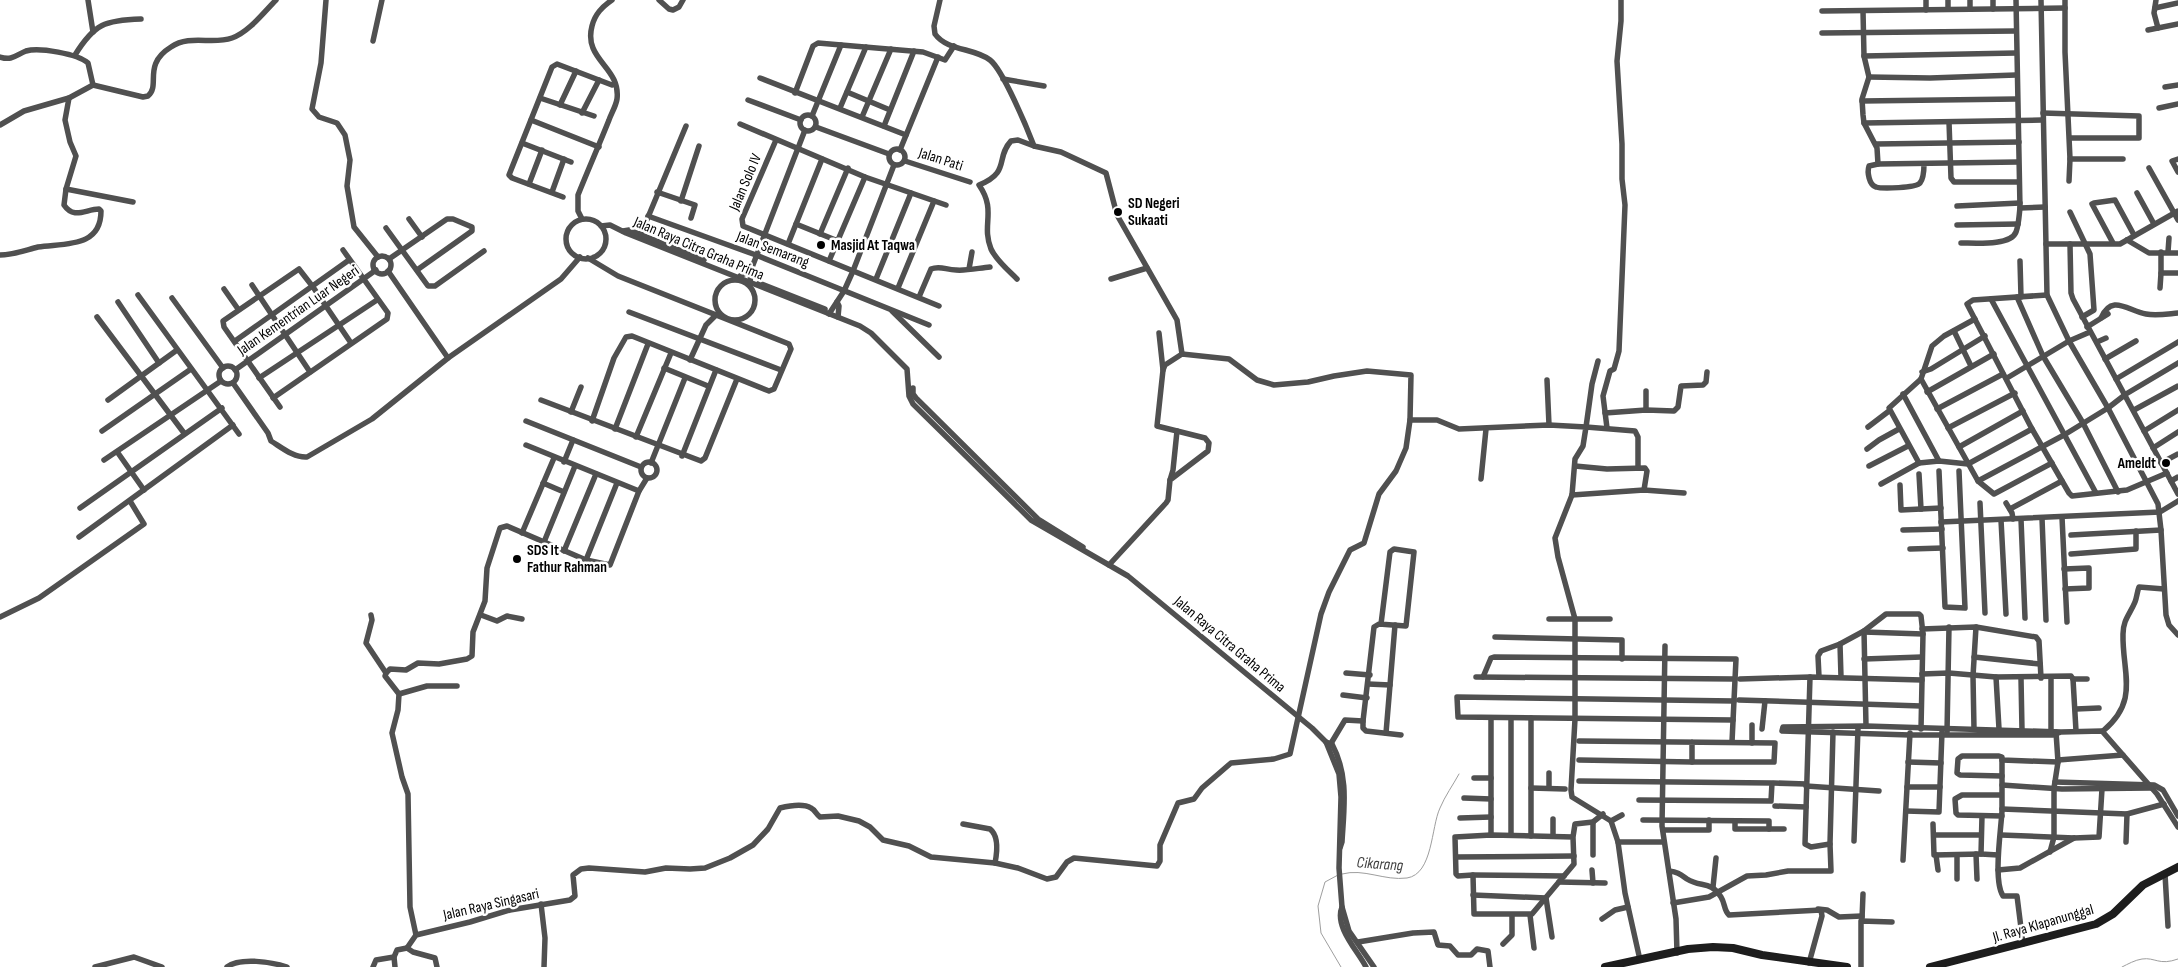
<svg xmlns="http://www.w3.org/2000/svg" width="2178" height="967" font-family="'Sofia Sans Condensed',sans-serif">
  <style>
    .lines { fill: none; stroke-linecap: round; stroke-linejoin: round }
    .stream { stroke: #9e9e9e; stroke-width: 1 }
    .street { stroke: #505050; stroke-width: 5.5 }
    .secondary { stroke: #1d1d1d; stroke-width: 8 }
    .poi-dot { fill: #000; stroke: #fff; stroke-width: 2 }
    .labels { text-anchor: middle; stroke-width: 5; stroke-linejoin: round; paint-order: stroke }
    .street-label { font-size: 15px; fill: #000; stroke: #fff }
    .poi-label { font-size: 15px; font-weight: bold; fill: #000; stroke: #fff; text-anchor: start }
    .water-label { font-size: 16px; font-style: italic; fill: #3f3f3f; stroke: #fff }
  </style>
  <rect width="100%" height="100%" fill="#fff"/>
  <g class="lines">
    <g class="stream">
      <path d="M1342 874C1364 868 1384 881 1407 878 1433 874 1431 827 1440 808 1445 796 1453 785 1459 774"/>
      <polyline points="1338,875 1325,882 1318,906 1321,933 1341,967"/>
      <path d="M2122 967C2128 964 2135 960 2142 959 2155 957 2159 966 2178 959"/>
    </g>
    <g class="street">
      <polyline points="88,0 93,32"/>
      <polyline points="326,0 321,63 312,109 319,117 337,123 345,135 350,160 347,186 354,227 378,257"/>
      <polyline points="659,0 669,9 673,10 679,7 683,0"/>
      <path d="M940 0 934 26 935 34C947 51 975 48 990 60 1003 70 1027 128 1034 146L1061 152 1106 173 1117 215 1177 320 1182 354"/>
      <polyline points="1926,0 1926,10"/>
      <polyline points="1993,0 1993,9"/>
      <polyline points="2041,0 2047,295 2069,341 2108,408 2158,504 2161,530 2166,615 2169,625 2178,635"/>
      <polyline points="2065,0 2065,52 2070,159 2069,181"/>
      <polyline points="2156,0 2154,13 2158,28"/>
      <polyline points="2155,8 2178,3"/>
      <polyline points="1948,9 1948,0"/>
      <polyline points="1970,9 1970,0"/>
      <polyline points="1822,11 2065,8"/>
      <polyline points="1863,11 1864,56 1869,77 1862,99 1863,115 1864,123 1877,148 1878,164"/>
      <polyline points="2148,30 2178,24"/>
      <polyline points="1822,33 2016,31"/>
      <polyline points="373,41 382,0"/>
      <path d="M75 55C94 24 105 20 141 19"/>
      <polyline points="1864,56 2016,53"/>
      <path d="M0 57C12 61 16 55 26 51 39 47 78 54 88 63L93 85"/>
      <polyline points="1869,77 1930,78 2016,75"/>
      <polyline points="760,78 906,135"/>
      <polyline points="1003,79 1044,86"/>
      <polyline points="2165,87 2178,85"/>
      <polyline points="847,92 890,110"/>
      <polyline points="795,93 813,46 818,43 923,52 945,60 954,46"/>
      <polyline points="540,98 594,116"/>
      <polyline points="748,100 801,120"/>
      <polyline points="1862,101 2017,99"/>
      <polyline points="560,105 576,71"/>
      <polyline points="840,108 866,47"/>
      <polyline points="2159,108 2178,104"/>
      <polyline points="582,113 599,80"/>
      <polyline points="2043,113 2139,116 2139,138 2070,138"/>
      <circle cx="808" cy="123" r="8"/>
      <polyline points="812,116 841,45"/>
      <polyline points="862,117 891,49"/>
      <polyline points="531,120 599,147"/>
      <polyline points="1949,122 1951,178 1954,182 2019,182"/>
      <polyline points="1864,123 2042,120"/>
      <polyline points="740,124 865,177 946,205"/>
      <path d="M0 125 24 111 69 98 93 85 143 97 148 96C161 85 142 65 171 47 190 34 212 45 232 38 249 32 264 12 276 0"/>
      <polyline points="884,126 914,51"/>
      <polyline points="816,127 889,154"/>
      <polyline points="776,140 742,219 743,226 939,306"/>
      <polyline points="522,143 571,162"/>
      <polyline points="1876,144 2019,142"/>
      <circle cx="897" cy="157" r="8"/>
      <polyline points="900,150 938,57"/>
      <polyline points="2070,159 2123,159"/>
      <polyline points="2178,159 2172,161 2178,172"/>
      <polyline points="905,161 970,182"/>
      <path d="M1924 164C1924 170 1924 178 1920 183 1916 188 1882 189 1876 187 1869 185 1867 172 1869 166L1878 164 2018 162"/>
      <polyline points="2149,168 2178,220"/>
      <polyline points="529,184 542,150"/>
      <polyline points="66,189 133,202"/>
      <polyline points="552,192 564,159"/>
      <polyline points="657,192 695,205 691,218"/>
      <polyline points="2137,193 2154,224"/>
      <polyline points="563,197 512,178 509,175 552,67 557,64 612,85"/>
      <polyline points="681,201 699,146"/>
      <polyline points="1957,206 2020,203"/>
      <polyline points="2020,208 2045,207"/>
      <polyline points="2070,212 2090,254 2094,310 2082,317"/>
      <polyline points="648,216 756,255 929,325"/>
      <polyline points="409,219 422,237"/>
      <path d="M582 219 578 211V195C588 170 599 145 609 120 611 114 616 106 617 99 621 67 583 60 592 26 595 14 602 7 612 0"/>
      <circle cx="586" cy="239" r="20"/>
      <polyline points="796,224 838,241"/>
      <polyline points="1957,225 2018,224"/>
      <polyline points="601,226 610,225 626,233 860,326 871,333 907,369 909,396 913,404 1031,520 1128,576 1312,728 1326,742 1339,774 1341,797 1339,868 1342,907 1349,931 1374,967"/>
      <polyline points="386,228 428,286 435,286 484,251"/>
      <polyline points="623,231 629,230 704,260"/>
      <polyline points="641,234 686,126"/>
      <polyline points="820,234 848,168"/>
      <polyline points="2127,240 2149,253 2178,253"/>
      <path d="M1961 243C1975 243 2011 246 2016 232 2019 224 2019 215 2020 208L2016 0"/>
      <polyline points="2113,243 2092,204 2094,203 2115,200 2134,235"/>
      <polyline points="788,244 822,159"/>
      <polyline points="2046,244 2120,244 2178,211"/>
      <polyline points="2070,244 2071,293 2073,299 2178,494"/>
      <polyline points="2161,252 2161,273 2178,273"/>
      <polyline points="2168,252 2169,238"/>
      <path d="M0 255C13 255 26 250 38 247 65 243 101 248 101 211L99 209C86 209 74 220 64 205L66 189 76 156 70 142 65 120 69 98"/>
      <circle cx="382" cy="265" r="9"/>
      <polyline points="588,258 618,276 789,344 791,349 774,389 769,391 632,336 626,337 614,358 592,421"/>
      <polyline points="389,259 447,219 453,219 472,227 472,231 417,270"/>
      <polyline points="829,261 865,177"/>
      <polyline points="2020,261 2021,297"/>
      <polyline points="969,269 972,252"/>
      <polyline points="388,271 448,358"/>
      <polyline points="739,279 740,276 751,270"/>
      <polyline points="876,279 911,193"/>
      <path d="M1017 279C1008 270 996 260 991 249 981 224 997 211 979 185 1011 172 995 158 1011 141L1018 140 1034 146"/>
      <polyline points="1111,279 1147,268"/>
      <circle cx="735" cy="300" r="20"/>
      <polyline points="759,283 825,309"/>
      <polyline points="750,284 751,270 805,130"/>
      <polyline points="252,285 310,372"/>
      <polyline points="898,288 934,201"/>
      <polyline points="2160,288 2161,273"/>
      <polyline points="224,289 238,309"/>
      <polyline points="138,295 239,434"/>
      <polyline points="2047,295 1973,300 1967,304 2032,429 2069,493 2072,496 2127,490 2167,473"/>
      <path d="M919 297 931 269C940 265 946 270 956 270 966 271 979 268 990 267"/>
      <polyline points="2017,297 2043,356 2083,423 2118,492"/>
      <polyline points="172,298 223,368"/>
      <polyline points="1991,299 2096,493"/>
      <polyline points="118,302 159,363"/>
      <polyline points="837,302 839,306 838,317"/>
      <polyline points="892,311 939,357"/>
      <polyline points="629,312 781,370"/>
      <polyline points="829,314 844,291 853,271 894,165"/>
      <polyline points="97,317 184,433"/>
      <path d="M2101 318C2112 293 2128 311 2146 314 2156 316 2167 314 2178 313"/>
      <polyline points="2087,327 2108,314"/>
      <polyline points="1954,331 1971,366"/>
      <polyline points="1159,333 1163,370"/>
      <polyline points="235,341 349,260"/>
      <polyline points="2097,342 2106,338"/>
      <polyline points="2105,359 2136,341"/>
      <polyline points="690,360 706,325 716,315"/>
      <polyline points="1598,361 1592,384 1586,427 1635,431 1638,437 1638,467"/>
      <circle cx="228" cy="375" r="9"/>
      <polyline points="664,368 708,386"/>
      <polyline points="235,370 376,270"/>
      <polyline points="1922,372 1931,369 1985,336"/>
      <polyline points="259,378 377,300"/>
      <polyline points="2007,378 2069,341 2090,332"/>
      <polyline points="1921,379 1978,481 1994,494 2052,463"/>
      <polyline points="2116,379 2178,342"/>
      <polyline points="1547,380 1549,425"/>
      <path d="M233 383 268 433 271 441C281 447 294 458 307 457L372 419 448 358 561 279 580 257"/>
      <polyline points="913,388 913,394 916,398 1038,519 1083,547"/>
      <polyline points="1646,391 1646,410"/>
      <polyline points="1927,392 1994,354"/>
      <polyline points="1903,394 1939,461"/>
      <polyline points="273,398 387,319 388,313 343,250"/>
      <polyline points="108,400 177,350"/>
      <polyline points="541,400 701,461 705,458 737,379"/>
      <polyline points="280,407 224,327 223,321 299,269 313,287 351,343"/>
      <polyline points="1937,409 2003,374"/>
      <polyline points="2134,410 2178,386"/>
      <polyline points="571,412 581,387"/>
      <polyline points="1605,413 1646,410 1674,411 1678,407 1681,386 1703,385 1706,382 1707,372"/>
      <polyline points="1410,420 1437,420 1459,429 1549,425 1586,427 1583,446 1575,459 1572,495 1555,538 1558,557 1575,619 1575,719 1571,790 1572,797 1611,821 1618,842 1625,893 1640,960"/>
      <polyline points="526,421 641,467"/>
      <polyline points="1868,427 1889,411"/>
      <polyline points="1607,428 1603,396 1610,371 1614,369 1619,351 1625,205 1622,179 1622,144 1617,61 1621,21 1621,0"/>
      <polyline points="1948,428 2015,393"/>
      <polyline points="615,429 648,344"/>
      <polyline points="102,431 191,369"/>
      <polyline points="2144,431 2178,410"/>
      <polyline points="636,437 671,353"/>
      <polyline points="526,445 639,491"/>
      <polyline points="1959,447 2023,411"/>
      <polyline points="2153,448 2178,432"/>
      <polyline points="1867,449 1879,440 1899,429"/>
      <polyline points="118,453 144,490"/>
      <polyline points="682,456 716,370"/>
      <polyline points="104,460 221,381"/>
      <polyline points="564,462 573,440"/>
      <circle cx="649" cy="470" r="8"/>
      <polyline points="651,463 685,378"/>
      <polyline points="1919,463 1889,408 1921,379 1932,346 1944,336 1975,319"/>
      <polyline points="2161,463 2178,454"/>
      <polyline points="1575,466 1607,469 1645,468 1647,471 1644,490"/>
      <polyline points="1869,466 1908,446"/>
      <polyline points="1939,471 1945,607 1965,608 1959,471"/>
      <polyline points="1919,474 1921,509"/>
      <polyline points="1481,479 1486,429"/>
      <polyline points="1170,480 1173,470 1177,431"/>
      <polyline points="1978,481 2064,435 2108,408 2126,394 2178,363"/>
      <polyline points="2171,481 2178,477"/>
      <polyline points="543,483 564,492"/>
      <polyline points="1881,484 1919,463 1939,461 1968,464 2032,429"/>
      <polyline points="1900,485 1901,510 1941,508"/>
      <polyline points="1572,495 1644,490 1684,493"/>
      <polyline points="1980,503 1985,613"/>
      <polyline points="2006,503 2012,513 2013,519"/>
      <polyline points="80,508 222,408"/>
      <polyline points="2010,509 2062,481"/>
      <polyline points="2062,517 2067,622"/>
      <polyline points="2042,518 2046,620"/>
      <polyline points="2021,519 2025,618"/>
      <polyline points="2001,520 2006,614"/>
      <polyline points="1941,522 2160,512 2178,501"/>
      <polyline points="1903,530 1942,529"/>
      <polyline points="522,533 554,458"/>
      <polyline points="2071,535 2161,530"/>
      <polyline points="79,537 233,425"/>
      <polyline points="544,542 575,466"/>
      <polyline points="1910,549 1943,548"/>
      <polyline points="564,551 596,474"/>
      <polyline points="2071,554 2136,549 2136,531"/>
      <polyline points="586,560 617,483"/>
      <polyline points="2064,569 2089,568 2089,588 2065,589"/>
      <polyline points="371,615 372,620 366,643 386,673"/>
      <polyline points="481,615 497,621 507,616 522,619"/>
      <polyline points="0,617 39,598 144,524 130,501"/>
      <polyline points="1549,619 1610,619"/>
      <polyline points="1381,624 1390,552 1394,549 1414,552 1406,626 1379,624 1374,627 1363,721 1363,728 1366,731 1401,735"/>
      <polyline points="1922,629 1976,627 2036,637 2039,641 2041,678"/>
      <polyline points="1864,631 1866,726"/>
      <polyline points="1864,632 1923,634"/>
      <polyline points="1495,637 1622,640 1622,659"/>
      <polyline points="1840,644 1841,677"/>
      <polyline points="1665,646 1662,826 1676,919 1677,953"/>
      <polyline points="1974,657 2040,664"/>
      <polyline points="1864,659 1922,657"/>
      <polyline points="1346,673 1370,675"/>
      <polyline points="1922,674 1949,673 1996,677 2071,676 2073,679 2076,731"/>
      <polyline points="1476,677 1735,679"/>
      <polyline points="1483,677 1491,658 1494,657 1736,659 1732,742"/>
      <polyline points="1810,677 1805,844 1811,847 1830,844"/>
      <polyline points="1819,677 1818,656 1821,651 1840,644 1864,631 1886,614 1919,614 1921,616 1923,634 1921,729"/>
      <polyline points="1996,677 1999,729"/>
      <polyline points="2021,678 2022,730"/>
      <polyline points="2051,678 2051,730"/>
      <polyline points="1740,679 1810,677 1922,680"/>
      <polyline points="2073,679 2087,679"/>
      <polyline points="1368,684 1390,685"/>
      <polyline points="399,694 427,686 457,686"/>
      <polyline points="1343,695 1367,698"/>
      <polyline points="1739,700 1921,706"/>
      <polyline points="2076,709 2099,708"/>
      <polyline points="1491,718 1491,835"/>
      <polyline points="1531,718 1531,836"/>
      <polyline points="1733,720 1458,717 1457,697 1734,701"/>
      <polyline points="1762,729 1765,701"/>
      <polyline points="1974,729 1973,676 1976,627"/>
      <path d="M2103 731C2140 700 2122 673 2123 634 2123 620 2130 614 2135 602 2137 597 2137 592 2139 587L2164 589"/>
      <polyline points="1947,732 1949,627"/>
      <polyline points="2061,732 1866,726 1783,727 1782,731 1910,735 2053,735 2061,732 2102,731 2157,794 2178,827"/>
      <polyline points="1386,733 1395,625"/>
      <polyline points="1579,741 1775,743 1774,762 1692,762 1692,742"/>
      <path d="M1326 742 1332 744C1349 776 1344 807 1342 842L1340 848"/>
      <polyline points="1752,743 1752,725"/>
      <polyline points="1330,745 1345,720 1363,721"/>
      <polyline points="1579,760 1692,762"/>
      <path d="M2002 760C2002 777 2002 794 2002 811 2001 830 1993 881 2003 896H2017L2023 944"/>
      <polyline points="2058,760 2123,755"/>
      <polyline points="1908,762 1941,763"/>
      <polyline points="2002,776 1960,775 1957,773 1958,759 1962,756 1999,756 2002,757 2002,760 2058,762"/>
      <polyline points="1474,778 1491,778"/>
      <polyline points="1579,781 1772,783 1771,801 1639,800"/>
      <polyline points="2055,782 2154,785 2163,790 2178,816"/>
      <polyline points="1774,783 1806,784"/>
      <polyline points="2002,785 2062,789 2151,788"/>
      <polyline points="1806,786 1879,791"/>
      <polyline points="1907,787 1940,787"/>
      <polyline points="1531,788 1565,789"/>
      <polyline points="1549,788 1549,773"/>
      <polyline points="2001,795 1962,795 1955,799 1956,813 1958,815 2002,816"/>
      <polyline points="1464,798 1491,799"/>
      <polyline points="1775,806 1806,807"/>
      <polyline points="2002,809 2127,814 2164,804"/>
      <polyline points="1906,811 1939,812 1942,732"/>
      <polyline points="1982,816 1981,854 1998,855"/>
      <polyline points="1460,818 1491,817"/>
      <polyline points="1643,820 1769,821 1769,829"/>
      <polyline points="1611,821 1622,815"/>
      <polyline points="1735,821 1735,829 1784,829"/>
      <path d="M963 824 990 829C999 836 997 853 995 863"/>
      <polyline points="1933,824 1934,855 1981,854"/>
      <polyline points="1663,830 1709,830 1709,820"/>
      <polyline points="1511,835 1511,718"/>
      <polyline points="1934,835 1981,835"/>
      <polyline points="2001,835 2074,838 2099,837 2102,789"/>
      <polyline points="1553,836 1553,819"/>
      <polyline points="1573,837 1491,835 1455,837 1456,874 1458,876 1473,875 1474,914 1532,914 1574,864 1573,837 1575,824 1593,822 1603,814"/>
      <polyline points="1854,841 1858,728"/>
      <polyline points="1618,842 1664,842"/>
      <polyline points="2126,842 2127,814"/>
      <polyline points="2050,852 2054,837 2054,788 2058,762 2056,732"/>
      <polyline points="1976,854 1977,879"/>
      <polyline points="1593,855 1593,822"/>
      <polyline points="1936,855 1938,870"/>
      <polyline points="1456,857 1574,856"/>
      <polyline points="1903,860 1910,733"/>
      <polyline points="1592,870 1593,883"/>
      <polyline points="1998,870 2020,868 2074,838"/>
      <path d="M1669 871C1678 872 1680 874 1687 879 1701 888 1710 880 1721 897 1725 903 1724 911 1729 915L1821 910 1822 916 1809 963"/>
      <polyline points="2165,874 2168,926"/>
      <polyline points="1473,875 1564,876"/>
      <polyline points="1957,879 1957,855"/>
      <polyline points="1559,882 1605,883"/>
      <polyline points="1713,887 1716,858"/>
      <polyline points="1473,895 1546,898 1552,937"/>
      <polyline points="1673,903 1709,897 1747,876 1766,875 1788,871 1831,871 1830,844 1833,732"/>
      <polyline points="541,904 545,938 544,967"/>
      <path d="M1342 907C1334 927 1358 951 1366 967"/>
      <polyline points="1818,909 1827,910 1839,917 1862,916"/>
      <polyline points="1530,915 1534,948"/>
      <polyline points="1602,919 1615,910 1628,907"/>
      <polyline points="1862,919 1863,894"/>
      <polyline points="416,935 410,907 408,794 402,777 392,733 398,710 399,694 385,676 386,673 390,669 406,670 418,663 439,664 467,659 472,656 473,632 485,601 487,568 500,528 507,526 586,560 610,565 639,491 647,478"/>
      <polyline points="1358,942 1413,933 1434,932 1438,945 1450,946 1458,955 1471,955 1477,949 1488,951 1490,967"/>
      <polyline points="1503,944 1512,935 1512,915"/>
      <polyline points="407,948 413,952 435,958 437,967"/>
      <polyline points="394,957 395,967"/>
      <polyline points="95,967 134,957 162,967"/>
      <path d="M227 967C240 957 272 962 287 967"/>
      <path d="M373 967 376 960 394 957 397 950 407 948 416 935 470 922 510 910 570 900 575 896 573 875 581 869 589 868 645 872 666 868 690 869 705 868 730 858 753 845 768 829 780 808C788 806 803 803 811 808 815 810 816 814 820 817L838 816 859 821 870 827 883 840 909 846 931 857 995 863 1018 868 1047 879 1056 877 1067 862 1074 858 1157 866 1160 861V845L1178 803 1194 799 1202 788 1231 763 1274 759 1290 754 1321 614 1329 592 1350 550 1364 543 1379 494 1396 471 1406 448 1410 420 1411 375 1367 371 1334 376 1308 382 1274 385 1257 380 1229 359 1182 354 1165 365 1163 370 1157 426 1205 438 1209 443 1208 451 1170 480 1168 500 1166 503 1109 565"/>
      <polyline points="1861,967 1861,921 1892,922"/>
    </g>
    <g class="secondary">
      <polyline points="1605,967 1688,949 1713,947 1733,948 1762,955 1847,967"/>
      <polyline points="1930,967 2096,924 2113,914 2143,885 2178,867"/>
    </g>
  </g>
  <g class="poi-dot">
    <circle cx="1118" cy="212" r="5"/>
    <circle cx="821" cy="245" r="5"/>
    <circle cx="2166" cy="463" r="5"/>
    <circle cx="517" cy="559" r="5"/>
  </g>
  <g class="labels">
    <g class="street-label">
      <text transform="translate(941 159) rotate(18)" y="5">Jalan Pati</text>
      <text transform="translate(745 182) rotate(-67)" y="5">Jalan Solo IV</text>
      <text transform="translate(699 248) rotate(23)" y="5">Jalan Raya Citra Graha Prima</text>
      <text transform="translate(773 249) rotate(21)" y="5">Jalan Semarang</text>
      <text transform="translate(298 310) rotate(-35)" y="5">Jalan Kementrian Luar Negeri</text>
      <text transform="translate(1230 644) rotate(40)" y="5">Jalan Raya Citra Graha Prima</text>
      <text transform="translate(491 904) rotate(-13)" y="5">Jalan Raya Singasari</text>
      <text transform="translate(2043 923) rotate(-16)" y="5">Jl. Raya Klapanunggal</text>
    </g>
    <g class="poi-label">
      <text x="1128" y="208">SD Negeri<tspan x="1128" dy="17">Sukaati</tspan></text>
      <text x="831" y="250">Masjid At Taqwa</text>
      <text x="2156" y="468" text-anchor="end">Ameldt</text>
      <text x="527" y="555">SDS It<tspan x="527" dy="17">Fathur Rahman</tspan></text>
    </g>
    <g class="water-label">
      <text transform="translate(1380 863) rotate(4)" y="6">Cikarang</text>
    </g>
  </g>
</svg>
